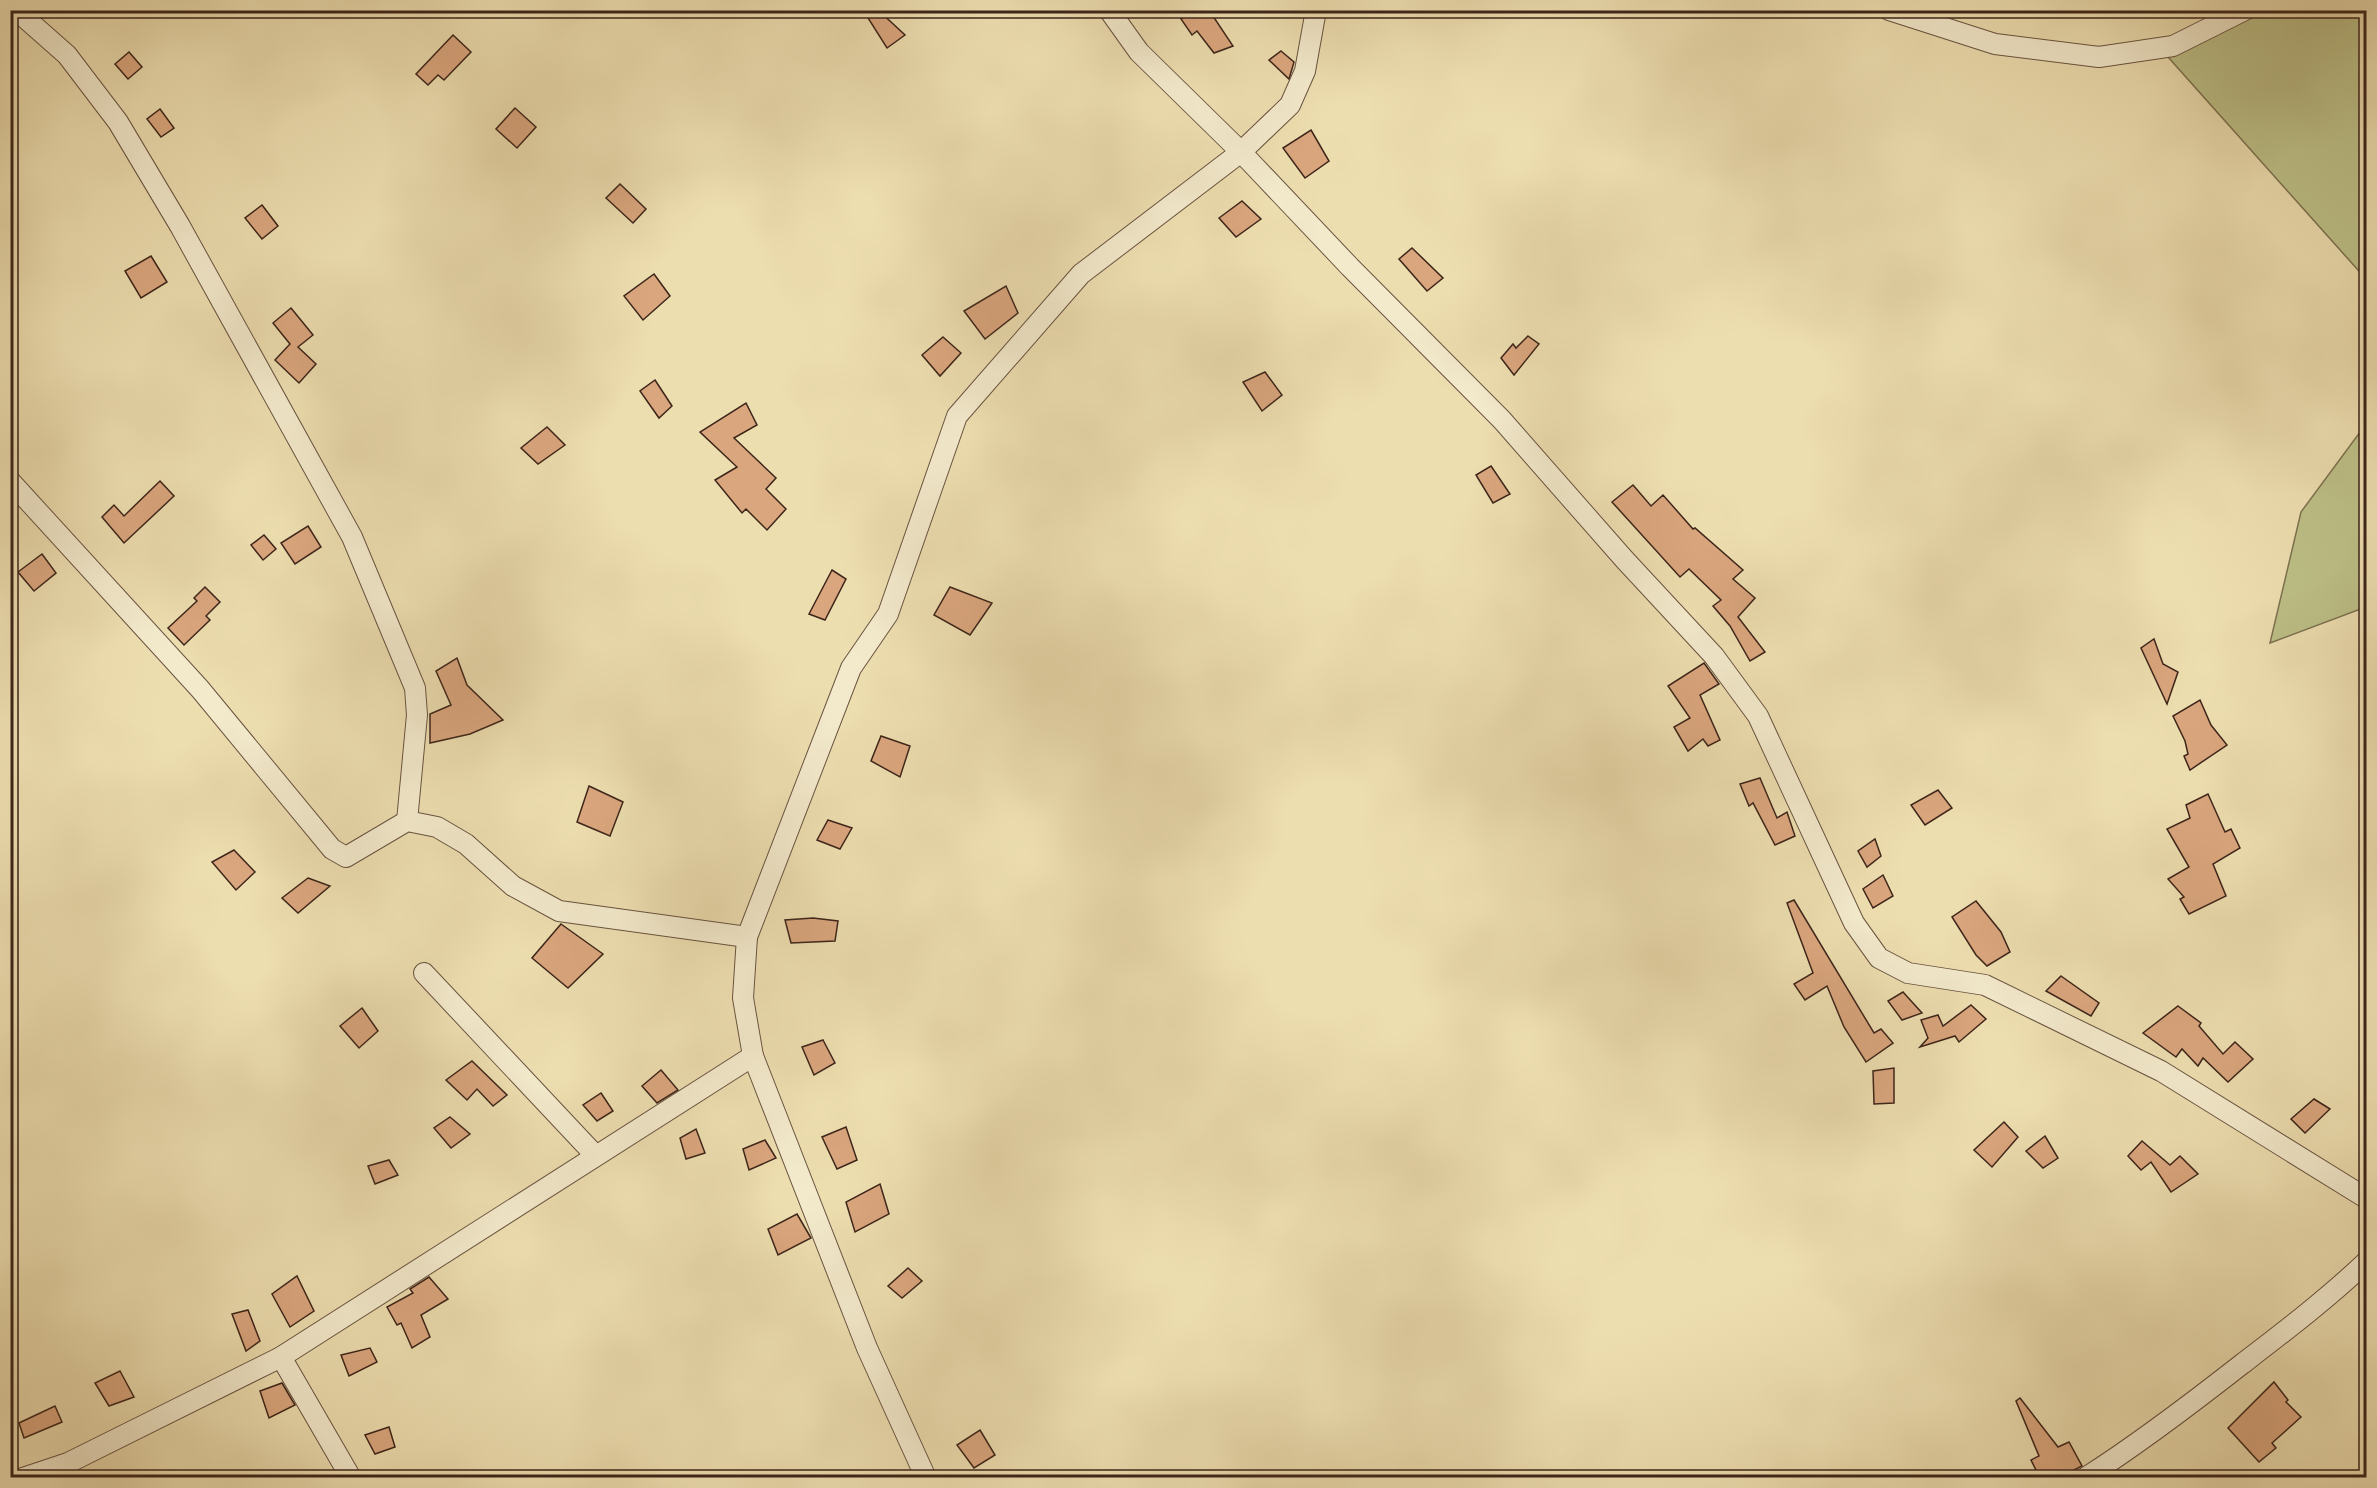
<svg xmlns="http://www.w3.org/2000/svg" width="2377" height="1488" font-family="Cardo,serif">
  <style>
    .green { fill: #bdc088; stroke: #7d7251; stroke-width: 1.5 }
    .building { fill: #daa67e; stroke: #3d251a; stroke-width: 1.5 }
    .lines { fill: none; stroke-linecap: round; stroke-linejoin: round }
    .street-casing { stroke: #695340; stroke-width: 22 }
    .street { stroke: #f3eacc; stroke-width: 20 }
  </style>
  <rect width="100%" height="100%" fill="#eddeb0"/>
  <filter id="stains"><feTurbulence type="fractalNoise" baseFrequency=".00333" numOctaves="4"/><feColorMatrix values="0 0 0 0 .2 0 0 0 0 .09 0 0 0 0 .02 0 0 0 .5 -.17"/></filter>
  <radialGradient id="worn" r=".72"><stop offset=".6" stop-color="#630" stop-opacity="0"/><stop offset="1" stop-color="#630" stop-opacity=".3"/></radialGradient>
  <g class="green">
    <polygon points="2286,10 2366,11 2366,279 2160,48 2234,16"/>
    <polygon points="2366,424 2366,607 2270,643 2301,512"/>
  </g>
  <g class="building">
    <polygon points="863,10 878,10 905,35 887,48"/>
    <polygon points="1194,10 1209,10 1233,46 1214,53 1197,31 1192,35 1181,19"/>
    <polygon points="453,35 471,52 444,80 438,75 428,85 416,74"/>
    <polygon points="1281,51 1294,62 1289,79 1269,60"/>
    <polygon points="129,52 142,67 128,79 115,64"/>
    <polygon points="515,108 536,127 517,148 496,129"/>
    <polygon points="160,109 174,128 161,137 147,119"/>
    <polygon points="1311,130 1329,161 1305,178 1283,148"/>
    <polygon points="620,184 646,209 633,223 606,198"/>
    <polygon points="1242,201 1261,219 1236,237 1219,218"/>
    <polygon points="262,205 278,226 262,239 245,218"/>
    <polygon points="1412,248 1443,278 1427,291 1399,259"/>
    <polygon points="151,256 167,282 141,298 125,271"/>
    <polygon points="654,274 670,296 643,320 624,296"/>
    <polygon points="1006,286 1018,313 985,339 964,311"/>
    <polygon points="291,308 313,335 298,347 316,364 299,383 275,360 290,344 273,323"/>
    <polygon points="1528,336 1539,344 1514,375 1501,358 1513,344 1516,348"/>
    <polygon points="943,337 961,353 940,376 922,355"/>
    <polygon points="1265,372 1282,395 1262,411 1243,382"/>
    <polygon points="655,380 672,406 659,418 640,391"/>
    <polygon points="746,403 757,425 734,438 776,478 766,489 786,509 767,530 746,509 742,513 715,480 737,467 700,432"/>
    <polygon points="547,427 565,445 538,464 521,448"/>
    <polygon points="1491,466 1510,494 1493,503 1476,475"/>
    <polygon points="160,481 174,496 124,543 102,517 114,505 124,516"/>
    <polygon points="1633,485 1651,506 1663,495 1693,529 1695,528 1743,570 1733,579 1755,598 1738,617 1765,652 1750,661 1730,626 1713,606 1721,600 1689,569 1680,577 1612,502"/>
    <polygon points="308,526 321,547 295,564 281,543"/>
    <polygon points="264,535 276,549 263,560 251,545"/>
    <polygon points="42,554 56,573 34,591 18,572"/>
    <polygon points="832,570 846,579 825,620 809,614"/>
    <polygon points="205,587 220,602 206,616 210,620 184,645 168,628 197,601 194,598"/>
    <polygon points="950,587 992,603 970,635 934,615"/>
    <polygon points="2154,639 2163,664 2178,672 2167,704 2141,648"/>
    <polygon points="457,658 467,685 503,720 470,734 430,743 430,714 451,705 436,671"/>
    <polygon points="1704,663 1719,684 1700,695 1720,740 1708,746 1703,739 1688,751 1674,727 1690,718 1668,686"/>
    <polygon points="2200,700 2211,725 2227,745 2190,770 2184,756 2188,754 2185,741 2173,716"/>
    <polygon points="881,736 910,746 900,777 871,761"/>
    <polygon points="1760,778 1777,818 1787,812 1795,836 1775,845 1753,803 1749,806 1740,784"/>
    <polygon points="589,786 623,802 610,836 577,822"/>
    <polygon points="1938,790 1952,808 1925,825 1911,805"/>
    <polygon points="2208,794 2225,832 2231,829 2240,848 2213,864 2226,896 2189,914 2180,899 2184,897 2168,879 2189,867 2167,829 2190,818 2186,805"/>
    <polygon points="828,820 852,828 840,849 817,840"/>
    <polygon points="1875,839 1881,856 1867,867 1858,851"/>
    <polygon points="234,850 255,872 236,890 212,862"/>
    <polygon points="1883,875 1893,896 1873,908 1863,889"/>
    <polygon points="308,878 330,886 298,913 282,898"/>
    <polygon points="1794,900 1874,1033 1881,1029 1893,1043 1866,1062 1844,1027 1827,986 1805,1000 1794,984 1813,973 1787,903"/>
    <polygon points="1976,901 2001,932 2010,952 1987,966 1976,955 1952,917"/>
    <polygon points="813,918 838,921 835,941 791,943 785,920"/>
    <polygon points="561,924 603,954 568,988 532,958"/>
    <polygon points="2061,976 2099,1003 2091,1016 2046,991"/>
    <polygon points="1903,992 1922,1013 1902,1020 1888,1001"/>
    <polygon points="1971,1005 1986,1019 1959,1042 1955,1036 1920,1047 1928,1038 1921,1020 1938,1015 1943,1026"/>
    <polygon points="2178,1006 2201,1023 2199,1026 2223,1054 2235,1042 2253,1059 2228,1082 2203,1058 2198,1066 2182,1049 2176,1057 2143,1033"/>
    <polygon points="362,1008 378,1031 359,1048 340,1026"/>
    <polygon points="823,1040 835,1063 814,1075 802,1047"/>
    <polygon points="472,1061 507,1095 493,1106 477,1089 467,1100 446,1080"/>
    <polygon points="1894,1068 1894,1103 1874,1104 1873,1071"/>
    <polygon points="661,1070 678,1090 657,1103 642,1086"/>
    <polygon points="601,1093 613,1111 597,1121 583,1105"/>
    <polygon points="2314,1099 2330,1109 2305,1133 2291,1119"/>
    <polygon points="450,1117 470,1134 451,1148 434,1128"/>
    <polygon points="2004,1122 2018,1137 1992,1167 1974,1150"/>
    <polygon points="846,1127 857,1160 837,1169 822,1137"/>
    <polygon points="696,1129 705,1153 686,1159 680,1138"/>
    <polygon points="2045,1136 2058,1158 2043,1168 2026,1151"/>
    <polygon points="765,1140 776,1158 749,1170 743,1149"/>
    <polygon points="2142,1141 2170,1165 2180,1156 2198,1174 2171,1192 2151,1162 2141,1170 2128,1156"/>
    <polygon points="389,1160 398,1175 375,1184 368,1166"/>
    <polygon points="880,1184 889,1214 855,1232 846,1202"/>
    <polygon points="797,1214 811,1238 778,1255 768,1229"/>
    <polygon points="908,1268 922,1281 902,1298 888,1286"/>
    <polygon points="297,1276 314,1311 290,1327 272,1294"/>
    <polygon points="429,1277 448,1299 421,1315 430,1337 412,1348 401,1323 397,1325 387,1307 413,1293 410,1289"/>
    <polygon points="248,1310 260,1341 246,1351 232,1314"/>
    <polygon points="370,1348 377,1362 349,1376 341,1355"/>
    <polygon points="120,1371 134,1397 109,1406 95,1383"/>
    <polygon points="2274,1382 2288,1400 2286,1402 2301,1417 2272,1443 2276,1448 2259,1462 2228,1428"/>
    <polygon points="282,1383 295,1405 269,1418 260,1391"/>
    <polygon points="2020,1398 2058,1447 2069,1442 2082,1466 2058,1478 2040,1478 2031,1460 2039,1456 2016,1401"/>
    <polygon points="55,1406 62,1422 24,1438 19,1423"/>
    <polygon points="389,1427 395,1447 375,1454 365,1435"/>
    <polygon points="980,1430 995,1455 974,1468 957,1445"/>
  </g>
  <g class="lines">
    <g class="street-casing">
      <g id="street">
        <polyline points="16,10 67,55 118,122 180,226 352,537 415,688 417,715 407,821"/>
        <polyline points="1109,10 1139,52 1241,152 1350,267 1502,420 1624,559 1714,656 1758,716 1854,923 1879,958 1908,973 1985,985 2161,1071 2366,1198"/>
        <polyline points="1889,10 1995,44 2099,57 2173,46 2245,10"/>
        <polyline points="10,481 200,689 332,849 346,857 407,821 437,827 466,844 513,886 559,911 747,937"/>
        <polyline points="424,973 595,1155"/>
        <polyline points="753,1056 743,998 747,937 851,668 888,614 957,416 1081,274 1241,152 1290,105 1305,71 1316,10"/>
        <polyline points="281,1357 351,1478"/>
        <polyline points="23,1478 68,1463 281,1357 753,1056 867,1348 926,1478"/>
        <path d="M2085 1478C2140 1443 2191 1404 2242 1364 2285 1331 2327 1299 2366 1262"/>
      </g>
    </g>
    <use href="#street" class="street"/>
  </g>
  <rect width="2377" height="1488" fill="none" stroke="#eddeb0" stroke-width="36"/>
  <rect x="12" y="12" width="2353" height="1464" fill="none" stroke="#3d251a" stroke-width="3"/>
  <rect x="18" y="18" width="2341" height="1452" fill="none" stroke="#3d251a" stroke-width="1.5"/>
  <rect width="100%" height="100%" filter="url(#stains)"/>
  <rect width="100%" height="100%" fill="url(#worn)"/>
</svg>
